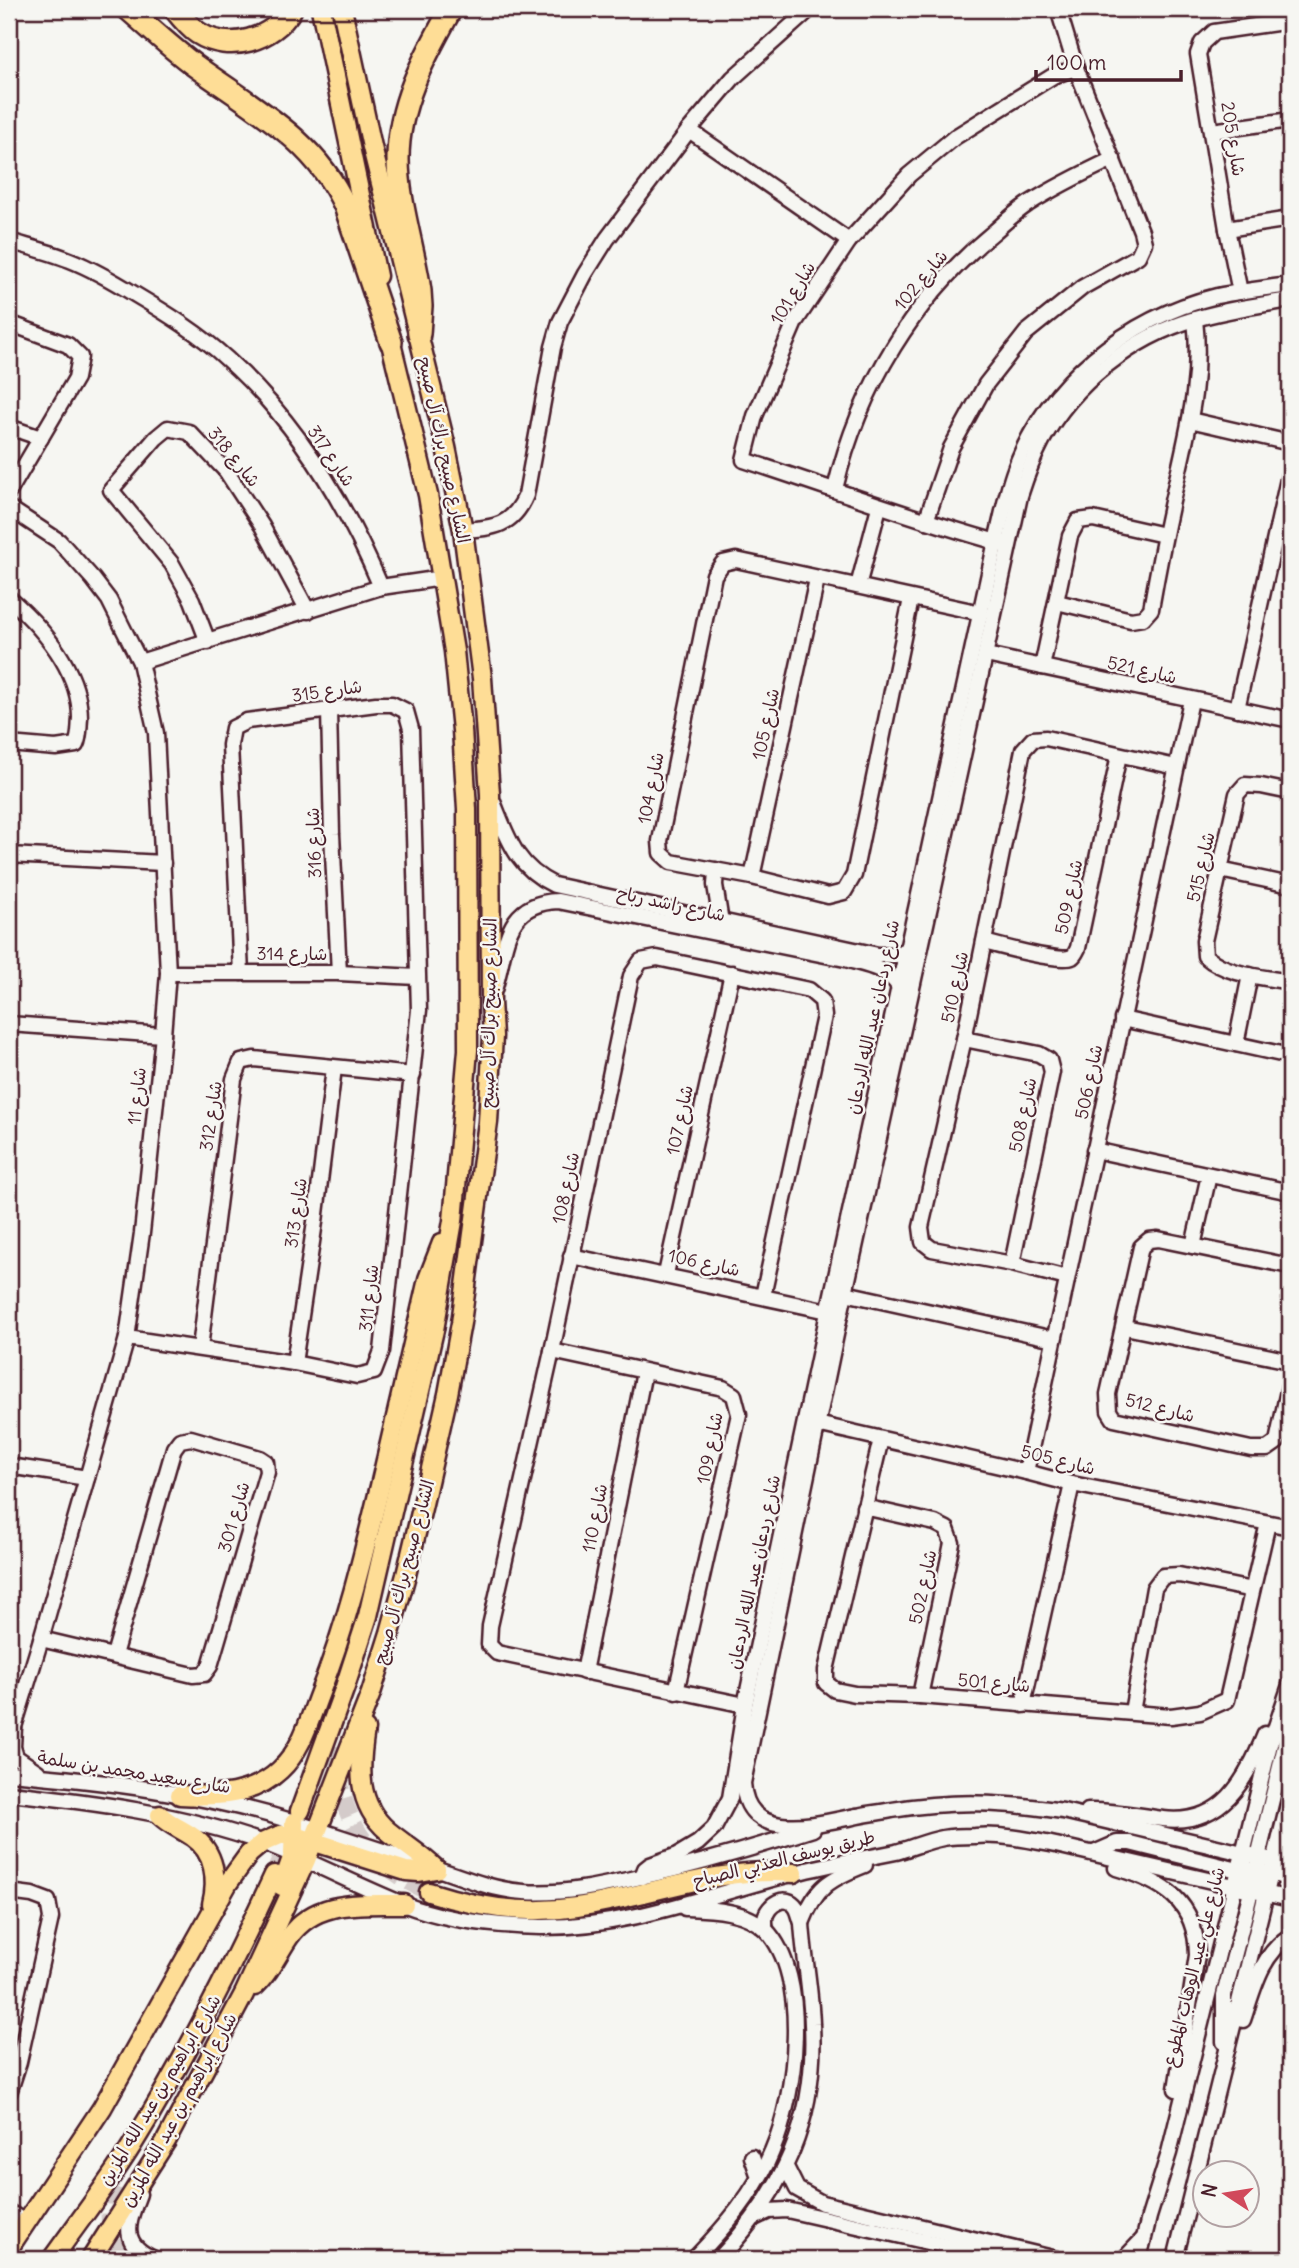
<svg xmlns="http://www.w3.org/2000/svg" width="1299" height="2268" font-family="Delius,'Playpen Sans Arabic',sans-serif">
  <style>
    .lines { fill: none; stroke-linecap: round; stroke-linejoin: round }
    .major-tunnel { stroke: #d4cbca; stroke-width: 18; stroke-dasharray: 18 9; stroke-linecap: butt }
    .minor-casing { stroke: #4a1f2b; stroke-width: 19 }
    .major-casing { stroke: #4a1f2b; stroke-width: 23 }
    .highway-casing { stroke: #4a1f2b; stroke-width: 26 }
    .minor { stroke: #f6f6f2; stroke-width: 14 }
    .major { stroke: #fedd96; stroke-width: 18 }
    .highway { stroke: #fedd96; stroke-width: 21 }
    .labels { text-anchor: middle; stroke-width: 5; stroke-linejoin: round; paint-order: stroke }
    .street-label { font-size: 18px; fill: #4a1f2b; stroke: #f6f6f2 }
  </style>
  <rect width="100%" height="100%" fill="#f6f6f2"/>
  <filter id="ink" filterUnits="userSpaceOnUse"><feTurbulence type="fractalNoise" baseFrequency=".0143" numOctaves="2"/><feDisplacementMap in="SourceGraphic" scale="14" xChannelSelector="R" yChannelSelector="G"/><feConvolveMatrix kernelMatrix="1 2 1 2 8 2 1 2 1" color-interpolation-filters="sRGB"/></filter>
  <g filter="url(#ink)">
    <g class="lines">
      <g class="major-tunnel">
        <path d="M336 1746C336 1814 367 1864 429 1892"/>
        <polyline points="274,1875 290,1837"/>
        <path d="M114 2187C106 2213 108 2237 126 2259"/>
      </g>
      <g class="minor-casing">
        <g id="minor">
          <polyline points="689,130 849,241"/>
          <polyline points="1212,131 1290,120"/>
          <polyline points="1227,229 1290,219"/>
          <path d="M9 241C29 247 50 252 70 260 93 269 115 282 136 295 168 314 200 334 227 359 296 421 345 502 381 587L140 662"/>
          <polyline points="1240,292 1227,229 1198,54 1202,43 1214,32 1290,21"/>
          <polyline points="9,323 68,345 80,357 76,378 9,492"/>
          <polyline points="1190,420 1290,443"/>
          <polyline points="9,427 41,438"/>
          <path d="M835 489C859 388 914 297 995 231 1005 222 1016 212 1028 204 1055 187 1083 173 1113 159"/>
          <polyline points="9,508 59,541 93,579 109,600 140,662 156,733 168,973 163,1035 142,1233 127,1338 41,1639 14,1727 9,1735"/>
          <polyline points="926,521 951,448 986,384 1026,333 1083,287 1138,256 1144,243 1141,231 1076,68 1058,9"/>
          <path d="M463 530C494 528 513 526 526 495L553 347 560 322 585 274 607 239 689 130 733 78 810 9"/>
          <path d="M1004 544C916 520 831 488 744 460L755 416 795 322 849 241 909 175 955 137 1053 76 1076 68"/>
          <polyline points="858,586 879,507"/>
          <polyline points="381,587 442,578"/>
          <path d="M9 598C43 628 80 670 80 718 79 728 80 736 76 745L56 748 9 744"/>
          <polyline points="911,599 854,875 844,892 828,896 752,877 671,862 661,853 660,841 714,575 723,563 736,560 981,613"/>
          <path d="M1057 602 1131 620 1143 618 1151 609C1158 569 1166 528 1175 488 1188 429 1202 380 1195 319"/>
          <polyline points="208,642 192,600 172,564 111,490 156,438 168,428 189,432 226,471 262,526 308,611"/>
          <polyline points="986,655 1290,720"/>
          <polyline points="1042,667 1070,536 1078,521 1093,519 1164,535"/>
          <polyline points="1237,709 1290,470"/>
          <polyline points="329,711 332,834 339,973"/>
          <path d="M1290 792 1261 786 1245 785 1237 794 1204 941 1205 956C1226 975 1263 977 1290 982"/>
          <path d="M491 797C507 835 514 866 554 885L878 955H896L907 949"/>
          <polyline points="9,855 163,863"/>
          <polyline points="716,870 715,885 721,922"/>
          <polyline points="1220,870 1290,885"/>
          <polyline points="752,877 817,579"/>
          <path d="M984 942C999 946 1061 963 1072 957 1075 955 1076 952 1078 948L1119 755"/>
          <polyline points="168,973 339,973 417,977"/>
          <path d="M494 990C507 950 502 903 558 901L845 959C865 965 887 967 899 987"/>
          <polyline points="1122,1019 1290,1056"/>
          <polyline points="9,1024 163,1035"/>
          <polyline points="964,1039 1039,1054 1049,1060 1052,1072 1012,1264"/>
          <polyline points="1236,1044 1250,975"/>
          <polyline points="1094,1150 1290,1192"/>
          <polyline points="1193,1246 1209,1175"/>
          <polyline points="571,1256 828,1311"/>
          <polyline points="1290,1266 1158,1239 1149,1240 1141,1247 1108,1394 1109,1411 1114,1419 1251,1449 1267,1449 1277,1442 1290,1381"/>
          <polyline points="666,1274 732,973"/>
          <polyline points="1067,1278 1012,1264 932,1249 923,1242 921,1227 964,1039 1023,750 1033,739 1046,738 1176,767"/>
          <polyline points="845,1293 1054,1339"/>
          <polyline points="1125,1327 1290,1361"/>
          <polyline points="127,1338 294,1363 357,1376 374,1372 382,1351 419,1010 411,729 406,711 392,704 376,704 247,721 233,728 230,745 241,973"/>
          <polyline points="200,1348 234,1079 241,1062 254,1059 413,1075"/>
          <polyline points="552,1351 723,1388 734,1395 739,1414 676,1692"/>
          <polyline points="294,1363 315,1222 334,1068"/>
          <polyline points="817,1424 1026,1472 1072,1484 1290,1527"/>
          <polyline points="881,1439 826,1670 826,1683 835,1690 855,1694 920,1696 1171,1716 1200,1712 1227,1700 1268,1523"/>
          <polyline points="9,1466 87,1478"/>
          <polyline points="1026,1472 1191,700"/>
          <polyline points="864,1507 935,1523 947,1529 952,1543 920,1696"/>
          <polyline points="41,1639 193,1675 204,1674 210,1666 267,1472 266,1462 260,1458 191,1438 180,1440 174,1448 114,1655"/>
          <polyline points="584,1672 644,1372"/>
          <polyline points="745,1705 497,1653 489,1645 490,1626 552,1351 631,976 641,961 657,958 809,990 822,1001 824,1016 763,1296"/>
          <polyline points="1023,1705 1072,1484"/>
          <polyline points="1132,1712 1154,1588 1163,1576 1179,1575 1252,1590"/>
          <polyline points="14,1727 13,1747 16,1757 38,1772"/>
          <path d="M9 1773C103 1781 200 1793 291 1821 338 1836 385 1852 432 1867 462 1877 492 1890 524 1892 565 1895 605 1885 645 1876 702 1863 757 1847 813 1829"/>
          <path d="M9 1793C94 1802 182 1814 264 1843 311 1861 356 1885 403 1904 446 1921 495 1926 541 1927 629 1928 711 1894 795 1873 828 1864 862 1859 896 1852 911 1848 927 1841 943 1838 953 1836 964 1836 975 1836 1002 1834 1030 1840 1056 1845L1290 1899"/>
          <path d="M1088 1811C1113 1810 1138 1816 1163 1819 1222 1826 1246 1781 1265 1734"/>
          <path d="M856 1816C816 1824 747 1844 743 1783L838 1325 1020 496C1026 477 1033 458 1042 441 1073 384 1132 337 1195 319 1226 310 1258 305 1290 300"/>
          <path d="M849 1818C863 1814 878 1813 892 1810 953 1800 1002 1802 1063 1811L1290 1864"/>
          <polyline points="1094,1853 1117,1843 1130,1843 1238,1870 1245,1869"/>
          <path d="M1116 1868C1164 1882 1196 1901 1197 1955L1176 2089"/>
          <polyline points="1264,1876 1272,1874 1290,1878"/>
          <path d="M642 1877 645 1869 650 1865 678 1855 698 1843 714 1828 730 1798 745 1705 826 1322 996 541C1002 518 1006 493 1015 469 1047 382 1127 318 1217 296 1241 291 1266 288 1290 285"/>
          <polyline points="9,1892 32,1895 48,1901 51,1918 19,2062 9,2093"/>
          <polyline points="1266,1894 1260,1876 1258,1857 1285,1746 1288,1707"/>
          <path d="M685 1908C711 1909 747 1910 766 1930 811 1977 796 2096 772 2151 755 2193 725 2227 694 2259"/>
          <path d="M802 1923C816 1887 829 1879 865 1865"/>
          <path d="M1243 2020C1254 1988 1260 1956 1290 1936"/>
          <polyline points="1224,2042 1224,1995 1251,1891 1249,1875 1241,1854"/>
          <polyline points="752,2157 759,2177"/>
          <polyline points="786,2167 797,2189 822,2203 1057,2259"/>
          <path d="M139 2194C128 2223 119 2244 154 2259"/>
          <polyline points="9,2212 26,2223"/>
          <polyline points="756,2217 769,2211 787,2210 1003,2259"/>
          <path d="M719 2259C784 2190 817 2120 812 2024 811 1990 804 1957 802 1923 800 1918 799 1911 796 1907 786 1893 768 1904 765 1918 765 1920 765 1927 766 1929"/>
          <polyline points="1124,2259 1142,2240"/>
          <polyline points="1139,2259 1149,2217 1169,2153 1270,1744 1290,1685"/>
          <polyline points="1175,2259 1290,1797"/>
        </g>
      </g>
      <g class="major-casing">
        <g id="major">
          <polyline points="321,9 377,276"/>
          <path d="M365 1729C359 1767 356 1804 388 1831 404 1844 421 1854 436 1869"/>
          <path d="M180 1795C216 1797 253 1796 280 1770 301 1751 309 1721 319 1695 346 1627 363 1557 380 1486 396 1417 412 1348 428 1279L442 1243"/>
          <polyline points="300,1811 345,1687 368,1616 434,1330 453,1221 468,1050 467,809 462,730 454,651 428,495 388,331"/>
          <path d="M160 1815C170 1825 182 1829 193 1837 215 1852 218 1880 212 1904"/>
          <polyline points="282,1886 293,1855 294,1822"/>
          <path d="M429 1892C478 1908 526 1915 577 1907 650 1896 719 1866 794 1873"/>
          <path d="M255 1986C270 1972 278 1953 289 1937 316 1898 363 1905 404 1904"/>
          <polyline points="9,2248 102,2108 228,1883 249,1854 262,1843 280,1835 293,1835 406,1871 419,1872 436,1869"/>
          <path d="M52 2259C79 2221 108 2184 132 2145 186 2058 231 1968 274 1875"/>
          <polyline points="91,2259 166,2141 244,1994 306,1860 371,1693 390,1633 406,1575 423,1504 448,1394 461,1323 488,1122 493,1036 491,1001 490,794 482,678 463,530 446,447 372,147 342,9"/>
        </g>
      </g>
      <g class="highway-casing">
        <g id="highway">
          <path d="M128 9C150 28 171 48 194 65 250 106 315 139 345 206L391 342"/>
          <path d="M175 9C182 18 189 27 198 33 229 53 273 40 291 9"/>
          <path d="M419 334 421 306 420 291C414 248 398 202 398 159 398 103 425 56 451 9"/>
        </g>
      </g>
      <use href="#minor" class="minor"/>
      <use href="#major" class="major"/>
      <use href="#highway" class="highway"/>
    </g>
  </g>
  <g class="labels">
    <g class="street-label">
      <text transform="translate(1233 139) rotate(81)" y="6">شارع 205</text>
      <text transform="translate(921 280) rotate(-50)" y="6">شارع 102</text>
      <text transform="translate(793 293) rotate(-59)" y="6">شارع 101</text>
      <text transform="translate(444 450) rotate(78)" y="6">الشارع صبيح براك آل صبيح</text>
      <text transform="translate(331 456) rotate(56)" y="6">شارع 317</text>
      <text transform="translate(234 457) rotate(51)" y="6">شارع 318</text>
      <text transform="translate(1142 670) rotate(13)" y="6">شارع 521</text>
      <text transform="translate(327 691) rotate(-8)" y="6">شارع 315</text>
      <text transform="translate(766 724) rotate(-78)" y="6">شارع 105</text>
      <text transform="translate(651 788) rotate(-79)" y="6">شارع 104</text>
      <text transform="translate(314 843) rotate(-92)" y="6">شارع 316</text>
      <text transform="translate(1201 867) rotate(-77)" y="6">شارع 515</text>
      <text transform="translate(1069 897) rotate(-78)" y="6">شارع 509</text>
      <text transform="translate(671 904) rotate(12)" y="6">شارع راشد رباح</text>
      <text x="292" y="960">شارع 314</text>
      <text transform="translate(955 987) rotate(-78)" y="6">شارع 510</text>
      <text transform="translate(489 1013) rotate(-89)" y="6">الشارع صبيح براك آل صبيح</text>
      <text transform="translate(873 1017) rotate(-78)" y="6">شارع ردعان عبد الله الردعان</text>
      <text transform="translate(1089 1082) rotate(-78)" y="6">شارع 506</text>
      <text transform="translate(137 1096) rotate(-84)" y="6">شارع 11</text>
      <text transform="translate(1023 1115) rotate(-78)" y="6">شارع 508</text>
      <text transform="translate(211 1116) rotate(-82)" y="6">شارع 312</text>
      <text transform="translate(680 1120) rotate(-78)" y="6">شارع 107</text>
      <text transform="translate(566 1188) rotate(-78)" y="6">شارع 108</text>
      <text transform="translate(296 1213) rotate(-82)" y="6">شارع 313</text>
      <text transform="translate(704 1263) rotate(12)" y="6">شارع 106</text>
      <text transform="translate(369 1298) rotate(-84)" y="6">شارع 311</text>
      <text transform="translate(1160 1408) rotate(14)" y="6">شارع 512</text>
      <text transform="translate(710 1448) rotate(-79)" y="6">شارع 109</text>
      <text transform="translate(1058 1460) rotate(14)" y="6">شارع 505</text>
      <text transform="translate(234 1517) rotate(-74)" y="6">شارع 301</text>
      <text transform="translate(595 1518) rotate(-79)" y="6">شارع 110</text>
      <text transform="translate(404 1572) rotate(-75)" y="6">الشارع صبيح براك آل صبيح</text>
      <text transform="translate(754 1572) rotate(-78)" y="6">شارع ردعان عبد الله الردعان</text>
      <text transform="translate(923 1587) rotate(-78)" y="6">شارع 502</text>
      <text transform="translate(994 1683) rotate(5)" y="6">شارع 501</text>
      <text transform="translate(134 1772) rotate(9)" y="6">شارع سعيد محمد بن سلمة</text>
      <text transform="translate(784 1859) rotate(-14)" y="6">طريق يوسف العذبي الصباح</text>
      <text transform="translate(1194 1967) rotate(-76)" y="6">شارع علي عبد الوهاب المطوع</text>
      <text transform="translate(160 2090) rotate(-59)" y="6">شارع ابراهيم بن عبد الله المزين</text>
      <text transform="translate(179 2110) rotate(-61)" y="6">شارع إبراهيم بن عبد الله المزين</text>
    </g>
  </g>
  <rect width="1299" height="2268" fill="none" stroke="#f6f6f2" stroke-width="35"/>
  <rect x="18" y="18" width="1264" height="2233" fill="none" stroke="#4a1f2b" stroke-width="2.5" filter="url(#ink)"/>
  <g transform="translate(1226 2194) rotate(282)"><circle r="33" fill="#f6f6f2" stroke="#b1a0a2" stroke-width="2"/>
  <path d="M0-5L12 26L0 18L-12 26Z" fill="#d1495b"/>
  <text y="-10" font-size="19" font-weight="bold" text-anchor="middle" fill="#4a1f2b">N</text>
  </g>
  <path d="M1036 70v10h145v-10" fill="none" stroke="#4a1f2b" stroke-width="3.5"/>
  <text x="1047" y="70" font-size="21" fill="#4a1f2b" stroke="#f6f6f2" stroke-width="5" paint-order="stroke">100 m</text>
</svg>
